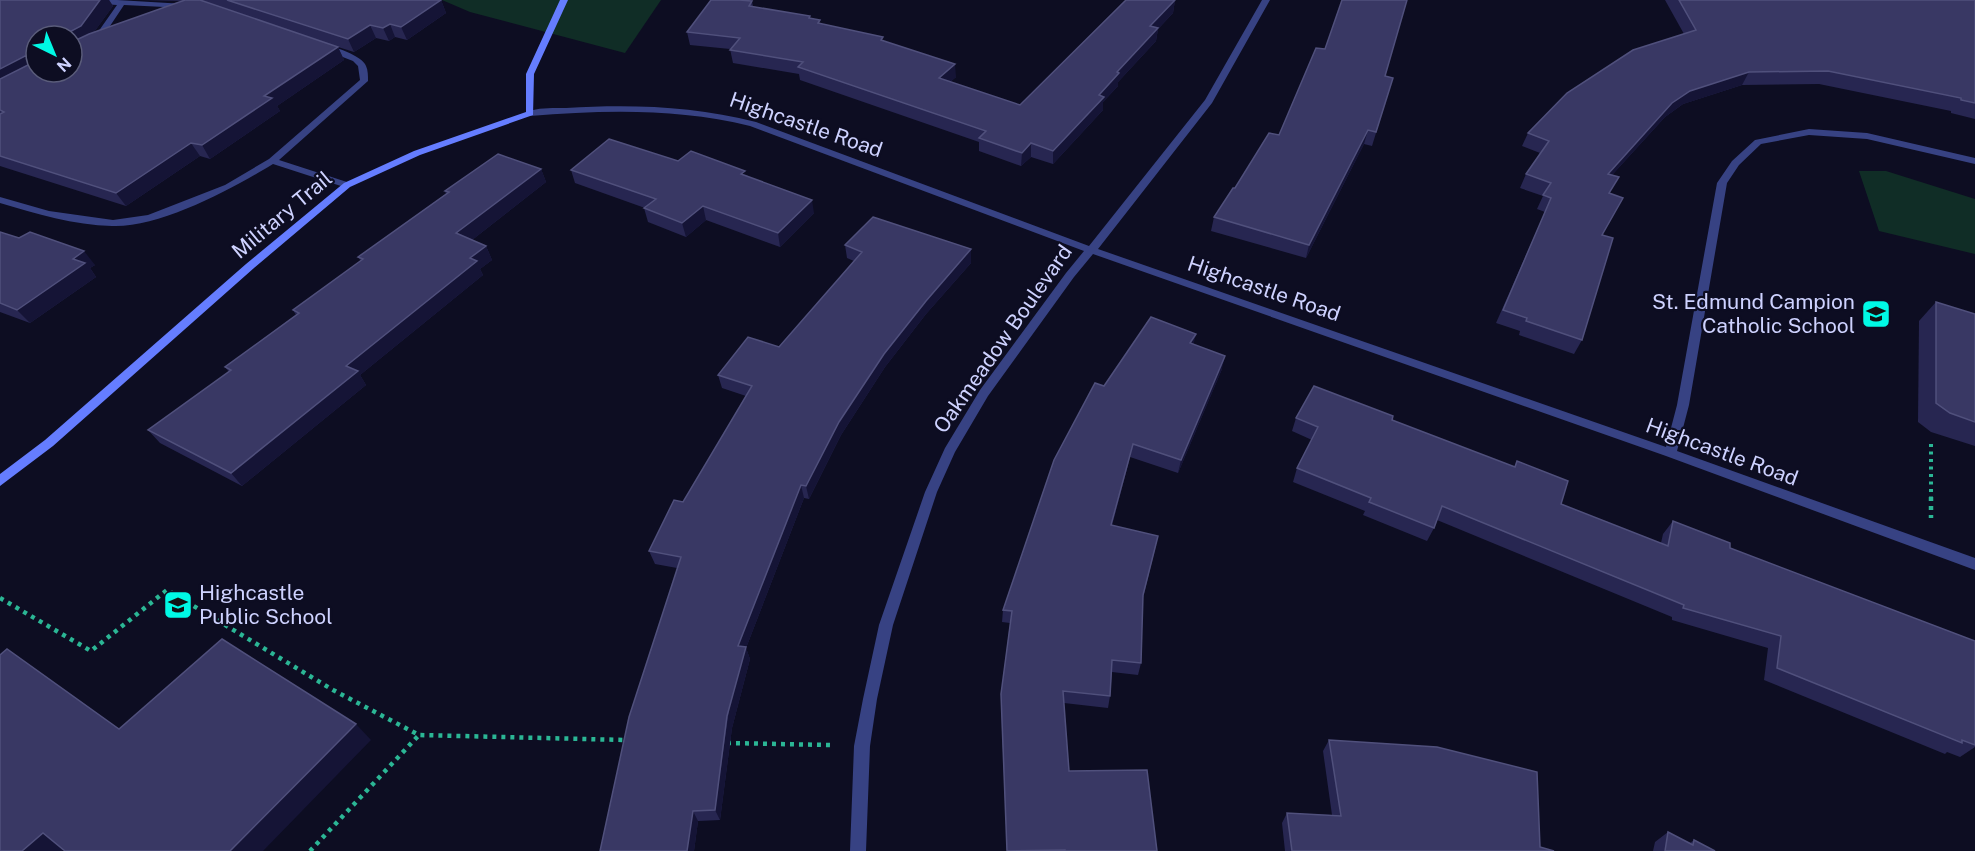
<svg xmlns="http://www.w3.org/2000/svg" width="1975" height="851" font-family="'Public Sans',sans-serif">
  <style>
    .green { fill: #102d26 }
    .lines { fill: none; stroke-linecap: round; stroke-linejoin: round }
    .path-far1 { stroke: #2bb695; stroke-width: 4; stroke-dasharray: 3 4.5; stroke-linecap: butt }
    .path { stroke: #2bb695; stroke-width: 4.5; stroke-dasharray: 4 5; stroke-linecap: butt }
    .lane { fill: #374283; fill-rule: evenodd }
    .street { fill: #374283; fill-rule: evenodd }
    .secondary { fill: #657dff; fill-rule: evenodd }
    .wall { fill: #272651 }
    .shaded-wall { fill: #151436 }
    .building { fill: #393864; stroke: #50507c; stroke-width: 1.5 }
    .labels { text-anchor: middle; stroke-width: 4.5; stroke-linejoin: round; paint-order: stroke }
    .street-label { font-size: 21px; fill: #ced2ff; stroke: #0d0d22 }
    .poi-label { font-size: 21px; fill: #ced2ff; stroke: #0d0d22; text-anchor: end }
  </style>
  <rect width="100%" height="100%" fill="#0d0d22"/>
  <g class="green">
    <polygon points="442,0 661,0 625,53 470,12"/>
    <polygon points="1859,171 1886,171 1975,199 1975,254 1879,231"/>
  </g>
  <g class="lines">
    <polyline class="path-far1" points="1931,444 1931,499"/>
    <g class="path">
      <polyline points="1931,497 1931,518"/>
      <polyline points="0,598 91,651 167,590 333,690 419,735 626,740"/>
      <polyline points="727,743 830,745"/>
      <polyline points="310,851 419,735"/>
    </g>
    <g class="lane">
      <polygon points="68,0 117,0 185,4 189,6 185,8 124,5 98,44 95,44 91,42 117,5 72,2"/>
      <path d="M322 45C332 45 363 56 366 66 368 70 368 76 368 81L279 160 350 183V187H344L273 164C232 189 160 228 112 226 74 225 36 214 0 203V197L49 211 113 220 148 215 225 185 269 159 360 80 358 66 353 61 322 49Z"/>
    </g>
    <path class="street" d="M1262 0H1270L1212 103 1098 249 1666 447 1677 405 1717 183 1732 161 1755 140 1809 129 1867 133 1975 158V164L1867 139 1809 135 1761 144 1739 165 1727 183 1689 405 1677 451 1975 558V570L1666 456 1093 254 1074 277 988 396 955 452 937 492 893 625 877 699 870 746 866 851H850L854 746 863 699 879 625 925 492 945 448 980 390 1066 273 1084 251 750 126C677 108 604 110 530 116L526 113C535 107 555 108 566 108 631 104 693 106 756 122L1089 246 1205 100Z"/>
    <polygon class="secondary" points="560,0 568,0 534,74 533,115 420,155 350,187 254,268 53,446 0,486 0,474 45,440 246,264 344,183 414,151 526,112 526,74"/>
  </g>
  <g class="wall">
    <polygon points="0,0 109,0 113,6 94,32 182,1 140,0 441,0 446,13 407,40 395,37 389,41 376,38 354,52 338,47 344,60 277,106 280,111 210,159 200,156 126,206 0,166"/>
    <polygon points="1175,0 1173,13 1158,29 1156,41 1118,82 1118,86 1103,102 1103,110 1053,164 1031,157 1021,166 979,151 979,142 800,80 799,74 733,63 730,49 690,45 687,32 752,1 753,7 810,18 821,24 884,41 956,77 950,82 1020,105"/>
    <polygon points="1665,0 1975,0 1975,119 1951,113 1951,111 1819,84 1742,85 1683,104 1665,117 1612,175 1602,235 1582,340 1574,354 1519,335 1520,331 1496,323 1545,212 1537,209 1543,196 1520,188 1526,174 1540,153 1522,146 1528,133 1684,34"/>
    <polygon points="1325,49 1385,76 1393,78 1372,146 1364,144 1306,258 1211,231 1214,217 1235,188 1279,135"/>
    <polygon points="678,161 746,175 814,213 780,247 706,220 686,237 648,222 644,208 645,208 575,183 571,170"/>
    <polygon points="541,169 546,182 472,240 486,246 492,260 480,269 483,275 360,375 366,385 242,486 160,443 148,430 229,372 225,367 296,315 293,310 361,261 358,257 446,194 445,191"/>
    <polygon points="0,232 95,265 90,268 96,277 30,323 0,312"/>
    <polygon points="845,245 971,263 926,314 885,367 841,435 809,499 804,498 746,648 750,659 732,728 720,820 698,821 694,851 600,851 677,568 655,564 649,551 683,502 746,396 722,388 718,375 779,347 854,261 847,258"/>
    <polygon points="1936,302 1975,314 1975,446 1931,432 1918,422 1919,321"/>
    <polygon points="1194,344 1222,369 1178,473 1130,457 1112,525 1155,549 1143,598 1141,663 1138,675 1112,672 1110,696 1108,708 1064,703 1069,771 1157,851 1007,851 1001,705 1001,694 1010,623 1002,622 1003,610 1104,386"/>
    <polygon points="1296,418 1392,420 1514,467 1517,461 1561,504 1661,543 1663,534 1673,521 1730,548 1975,641 1975,747 1960,757 1947,752 1945,754 1764,680 1768,648 1672,620 1672,617 1437,520 1434,528 1427,541 1363,515 1365,511 1293,482 1297,468 1312,440 1292,431"/>
    <polygon points="1329,740 1540,847 1554,851 1285,851 1282,823 1287,813 1332,815 1323,751"/>
    <polygon points="1668,832 1690,843 1694,840 1715,851 1653,851 1655,842"/>
  </g>
  <g class="shaded-wall">
    <polygon points="100,0 109,0 113,6 89,39 72,48 72,36 62,36"/>
    <polygon points="441,0 446,13 407,40 401,27"/>
    <polygon points="1175,0 1173,13 1158,29 1156,41 1118,82 1118,86 1103,102 1103,110 1053,164 1053,151 1099,95 1150,26"/>
    <polygon points="390,24 395,37 389,41 383,28"/>
    <polygon points="370,25 376,38 354,52 348,39"/>
    <polygon points="338,47 344,60 277,106 280,111 210,159 202,145 264,96"/>
    <polygon points="25,56 35,69 0,87 0,69"/>
    <polygon points="955,64 956,77 939,91 939,78"/>
    <polygon points="1749,72 1742,85 1683,104 1665,117 1601,187 1608,174 1672,103 1690,91"/>
    <polygon points="1368,130 1364,144 1306,258 1309,245"/>
    <polygon points="191,143 200,156 126,206 116,193"/>
    <polygon points="1031,143 1031,157 1021,166 1022,153"/>
    <polygon points="541,169 546,182 463,247 456,233"/>
    <polygon points="812,200 814,213 780,247 778,233"/>
    <polygon points="703,206 706,220 686,237 682,223"/>
    <polygon points="486,246 492,260 480,269 483,275 360,375 366,385 242,486 231,473 346,366 470,258"/>
    <polygon points="971,249 971,263 926,314 885,367 841,435 809,499 806,486 839,422 884,354 926,301"/>
    <polygon points="84,251 95,265 90,268 96,277 30,323 17,310 73,259"/>
    <polygon points="1196,334 1193,347 1190,343"/>
    <polygon points="1225,356 1222,369 1178,473 1181,460"/>
    <polygon points="1133,444 1130,457 1109,538 1111,525"/>
    <polygon points="801,485 804,498 746,648 750,659 732,728 720,820 715,810 738,646"/>
    <polygon points="356,724 371,740 263,851 230,851"/>
    <polygon points="693,811 698,821 694,851 687,851"/>
    <polygon points="43,833 67,847 62,851 22,851"/>
  </g>
  <g class="building">
    <polygon points="0,0 100,0 81,26 62,36 36,36 36,58 25,56 0,69"/>
    <polygon points="185,0 200,0 338,47 264,96 272,98 202,145 191,143 116,193 0,156 0,114 4,112 0,110 0,79 36,61 36,59 36,72 72,72 72,42 89,34"/>
    <polygon points="227,0 441,0 401,27 390,24 383,28 370,25 348,39"/>
    <polygon points="711,0 739,0 752,1 749,6 810,16 809,18 820,20 818,23 883,37 881,40 955,64 939,78 1020,105 1126,0 1175,0 1150,26 1158,28 1117,72 1119,73 1099,95 1104,97 1053,151 1031,143 1022,153 979,138 986,131 798,67 803,62 730,50 740,38 687,32"/>
    <polygon points="1342,0 1407,0 1385,76 1393,78 1376,132 1368,130 1309,245 1214,217 1233,188 1235,188 1269,133 1279,135 1316,48 1325,49"/>
    <polygon points="1679,0 1975,0 1975,103 1961,100 1961,98 1828,71 1749,72 1690,91 1672,103 1608,174 1619,177 1609,193 1623,198 1602,235 1613,238 1582,340 1526,321 1527,318 1503,310 1551,198 1543,195 1551,183 1526,174 1549,141 1528,133 1567,93 1633,50 1696,30"/>
    <polygon points="609,139 678,161 691,151 745,171 741,174 812,200 778,233 703,206 682,223 644,208 656,199 571,170"/>
    <polygon points="498,154 541,169 456,233 486,246 470,258 477,261 346,366 358,371 231,473 148,430 231,370 225,367 299,313 293,310 363,259 358,257 449,192 445,191"/>
    <polygon points="873,217 971,249 926,301 884,354 839,422 806,486 801,485 738,646 746,647 727,716 715,810 693,811 687,851 600,851 629,717 681,557 649,551 674,500 683,502 752,386 718,375 748,337 779,347 862,252 845,245"/>
    <polygon points="0,232 19,238 30,232 84,251 73,259 85,263 17,310 0,303"/>
    <polygon points="1936,302 1975,314 1975,422 1950,413 1936,403"/>
    <polygon points="1151,317 1196,334 1190,343 1225,356 1181,460 1133,444 1111,525 1158,536 1143,595 1141,663 1112,660 1110,696 1063,691 1069,771 1147,770 1157,851 1065,851 1065,850 1007,851 1001,694 1012,611 1003,610 1054,460 1095,383 1104,386"/>
    <polygon points="1314,386 1393,416 1392,420 1515,467 1517,461 1568,481 1561,504 1668,546 1673,521 1730,543 1730,548 1975,641 1975,745 1962,740 1962,743 1777,668 1781,636 1683,608 1684,605 1442,506 1434,528 1369,502 1371,498 1297,468 1318,427 1296,418"/>
    <polygon points="222,639 356,724 230,851 65,851 43,833 22,851 0,851 0,655 7,649 119,729"/>
    <polygon points="1329,740 1437,747 1537,772 1540,847 1554,851 1292,851 1287,813 1341,816"/>
    <polygon points="1668,832 1693,845 1694,840 1715,851 1665,851"/>
  </g>
  <defs>
    <g id="school-square" transform="scale(1.5)"><rect x="-9" y="-9" width="18" height="18" rx="4" fill="#00f9e5" stroke="#0d0d22"/><path d="M0-5L7-2L0 1L-7-2ZM-4 1L0 2.5L4 1V4Q0 6-4 4Z" fill="#111"/></g>
  </defs>
  <g fill-rule="evenodd">
    <use href="#school-square" x="1876" y="314"/>
    <use href="#school-square" x="178" y="605"/>
  </g>
  <g class="labels">
    <g class="street-label">
      <text transform="translate(806 125) rotate(19)" y="7">Highcastle Road</text>
      <text transform="translate(282 215) rotate(-40)" y="7">Military Trail</text>
      <text transform="translate(1264 289) rotate(19)" y="7">Highcastle Road</text>
      <text transform="translate(1003 339) rotate(-55)" y="7">Oakmeadow Boulevard</text>
      <text transform="translate(1722 452) rotate(20)" y="7">Highcastle Road</text>
    </g>
    <g class="poi-label">
      <text x="1855" y="309">St. Edmund Campion<tspan x="1855" dy="24">Catholic School</tspan></text>
      <text x="199" y="600" text-anchor="start">Highcastle<tspan x="199" dy="24">Public School</tspan></text>
    </g>
  </g>
  <g transform="translate(54 54) rotate(137)"><circle r="28" fill="#0d0d22" stroke="#5a5c7a" stroke-width="1.5"/>
  <path d="M0-4.5L10 22L0 15L-10 22Z" fill="#00f9e5"/>
  <text y="-9" font-size="16" font-weight="bold" text-anchor="middle" fill="#ced2ff">N</text>
  </g>
</svg>
